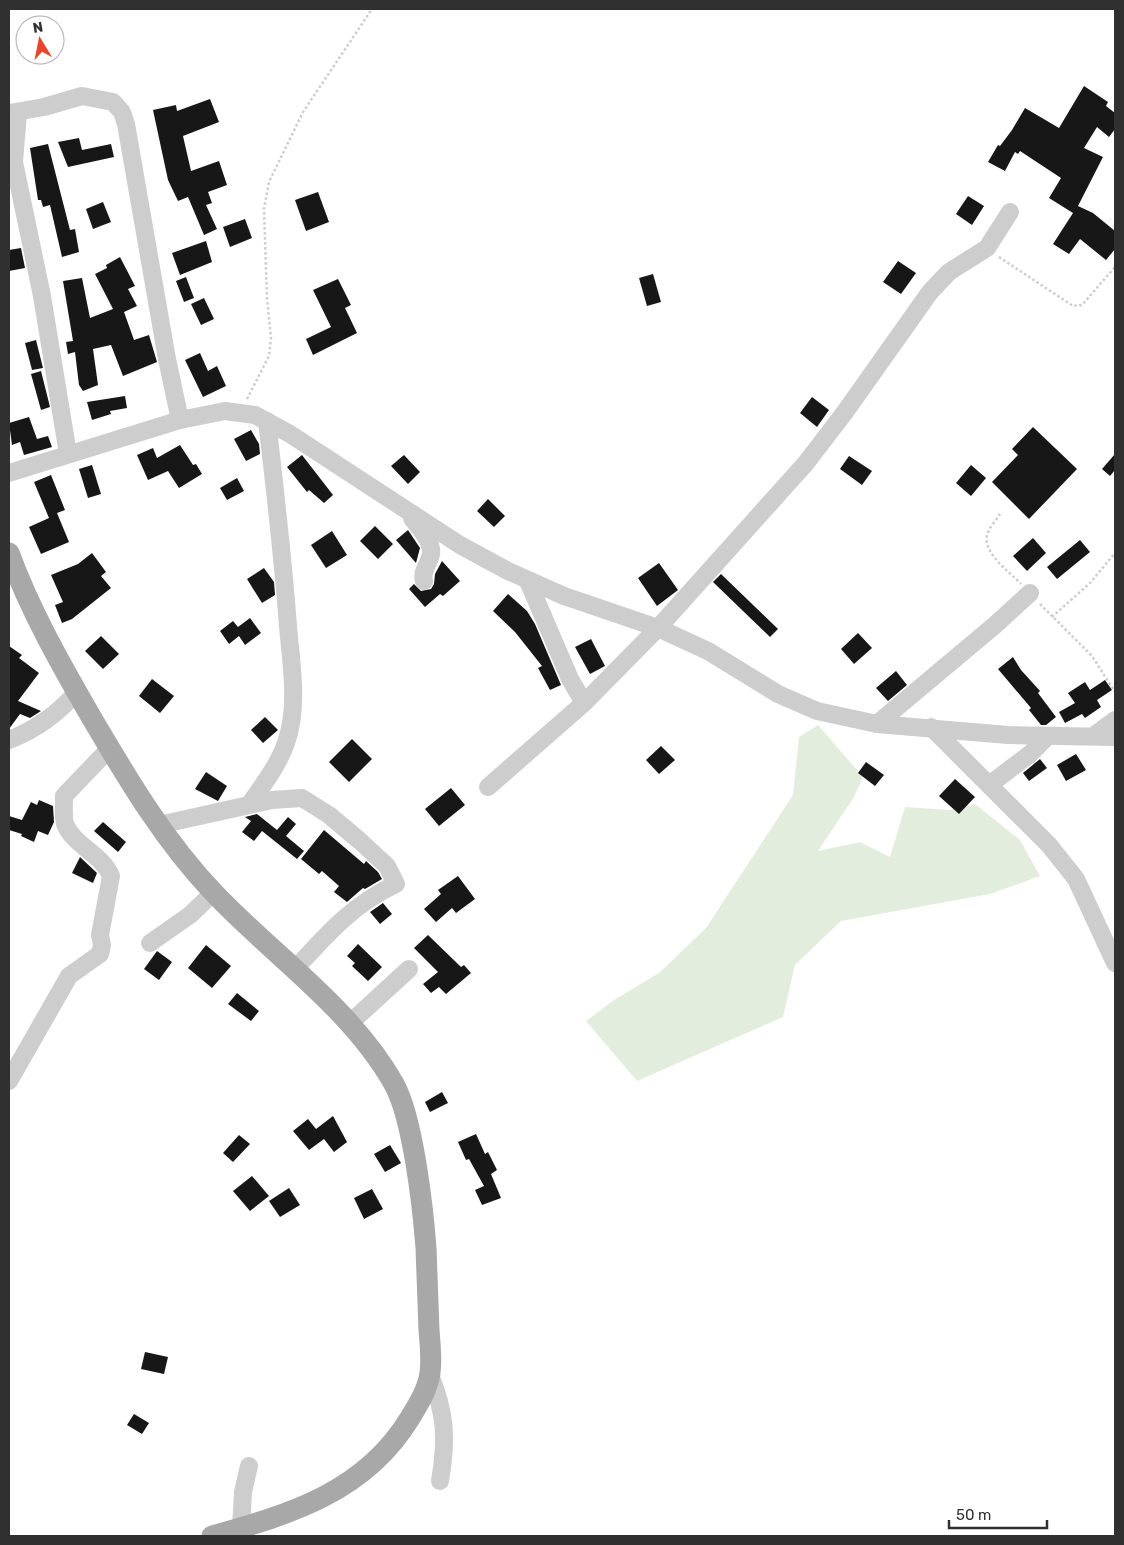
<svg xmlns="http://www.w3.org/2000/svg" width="1124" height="1545" font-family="Rubik,sans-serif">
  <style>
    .green { fill: #e3eddd }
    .building { fill: #171717 }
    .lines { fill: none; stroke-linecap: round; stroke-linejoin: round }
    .path { stroke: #cdcdcd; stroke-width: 2.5; stroke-dasharray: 2.5 2.5; stroke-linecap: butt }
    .minor { stroke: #cdcdcd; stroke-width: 18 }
    .major { stroke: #a8a8a8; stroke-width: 21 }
  </style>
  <rect width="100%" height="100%" fill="#fff"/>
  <polygon class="green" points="818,725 863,777 854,797 818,851 860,842 890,857 905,807 949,810 975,804 1020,840 1040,876 990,894 841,921 795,965 783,1017 637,1081 586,1021 614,1000 659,973 706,928 793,795 799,737"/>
  <g class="building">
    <polygon points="1084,86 1108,102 1106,106 1115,113 1115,129 1109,137 1097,127 1084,148 1103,157 1078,206 1093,213 1115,231 1115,249 1106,260 1080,239 1069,254 1053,244 1073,213 1049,198 1061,178 1020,151 1018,154 1015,152 1005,171 988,162 998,145 1000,146 1012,130 1025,108 1059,128"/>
    <polygon points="210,99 219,122 183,136 191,171 219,161 227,185 208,192 212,203 206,205 217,229 204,235 188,197 178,201 168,180 153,110 176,105 177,111"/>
    <polygon points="79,138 82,150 111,144 114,157 68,167 58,142"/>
    <polygon points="48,144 70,230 75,229 79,252 62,257 50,205 43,207 41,200 38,200 30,148"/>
    <polygon points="318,192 329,222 306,231 295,200"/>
    <polygon points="968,196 984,206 972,225 956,214"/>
    <polygon points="103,202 111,222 93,229 86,209"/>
    <polygon points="245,219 252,238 230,247 223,227"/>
    <polygon points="206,241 212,262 180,275 172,253"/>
    <polygon points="21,248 25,268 9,271 9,250"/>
    <polygon points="120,257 135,286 128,289 137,306 124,312 134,340 149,335 157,362 123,376 111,345 93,349 98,385 83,391 79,385 75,352 68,354 66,342 73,341 63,281 82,278 90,318 113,309 95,274 107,268 106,265"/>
    <polygon points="898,261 916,273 901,294 883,282"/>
    <polygon points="653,274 661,302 647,306 639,278"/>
    <polygon points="186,277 194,298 184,302 176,281"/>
    <polygon points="338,279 351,305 345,308 357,333 313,355 306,339 331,327 313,290"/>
    <polygon points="204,298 214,319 201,325 191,304"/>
    <polygon points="36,340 43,368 32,370 25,343"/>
    <polygon points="200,353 208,371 217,366 226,386 203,397 185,360"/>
    <polygon points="41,371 50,407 41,410 31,374"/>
    <polygon points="125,396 127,408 110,411 111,414 92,420 87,402"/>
    <polygon points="812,397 829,410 817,427 800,413"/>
    <polygon points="29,417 37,439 48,436 52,447 24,455 20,442 12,445 9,423"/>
    <polygon points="1033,427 1077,469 1029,519 992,482 1018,455 1012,449"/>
    <polygon points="251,430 259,444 260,454 246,461 234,439"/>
    <polygon points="180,445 193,465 196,464 202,474 179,488 168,471 148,480 137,455 153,448 157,458"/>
    <polygon points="1115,454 1115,470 1110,476 1102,469"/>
    <polygon points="302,455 333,495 324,503 309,490 307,492 287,467"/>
    <polygon points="404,455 420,472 408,484 391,466"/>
    <polygon points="849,456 872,471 862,485 840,469"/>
    <polygon points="92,465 101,494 88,498 79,469"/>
    <polygon points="971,465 986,478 971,496 956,483"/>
    <polygon points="51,475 65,510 57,513 69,542 41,554 29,527 49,518 34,482"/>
    <polygon points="237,478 244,491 227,500 220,488"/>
    <polygon points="488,499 505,516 494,527 477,511"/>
    <polygon points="375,526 393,544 378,559 360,541"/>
    <polygon points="408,530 420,548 416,563 396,540"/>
    <polygon points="332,531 347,555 326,568 311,545"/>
    <polygon points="1033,538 1046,553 1027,571 1013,556"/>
    <polygon points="1080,540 1090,552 1057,579 1047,567"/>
    <polygon points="92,553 106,572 101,576 111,588 72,619 62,623 55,605 63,602 51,575 78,564"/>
    <polygon points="442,561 460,581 443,596 440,594 425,607 409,589 414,584 421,591 431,589 434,584 435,574"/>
    <polygon points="659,563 678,590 657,606 638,578"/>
    <polygon points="264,568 274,582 275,595 262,603 247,579"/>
    <polygon points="721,574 778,629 770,637 713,582"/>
    <polygon points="508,594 527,611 535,624 561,685 550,690 538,668 542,666 515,632 493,611"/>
    <polygon points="250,618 261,633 245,645 239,636 229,644 220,631 233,621 238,627"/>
    <polygon points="858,633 872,648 854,664 841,649"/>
    <polygon points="101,636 119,654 103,669 85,651"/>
    <polygon points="591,639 605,666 590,674 575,647"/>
    <polygon points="9,646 22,655 19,658 39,673 18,701 41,711 30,718 20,714 9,729"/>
    <polygon points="1013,657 1021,670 1040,691 1038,693 1056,717 1046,725 1041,725 1029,710 1031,708 998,669"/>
    <polygon points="896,671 907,685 888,701 876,688"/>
    <polygon points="152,679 174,696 160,713 139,696"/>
    <polygon points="1105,680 1112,690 1097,700 1101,707 1085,718 1082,714 1065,723 1059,712 1075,703 1068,693 1085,682 1090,690"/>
    <polygon points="265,717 278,730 263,743 251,730"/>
    <polygon points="352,739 372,759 349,782 329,762"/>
    <polygon points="661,746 675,760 659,774 646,760"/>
    <polygon points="1076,754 1086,770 1066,781 1057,765"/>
    <polygon points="1040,759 1047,768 1029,781 1023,773"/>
    <polygon points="866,762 884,775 875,786 858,773"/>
    <polygon points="206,772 227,786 218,801 195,789"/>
    <polygon points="955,779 975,797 959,814 939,796"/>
    <polygon points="451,788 465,805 439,826 425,809"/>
    <polygon points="39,800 53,806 54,822 48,835 38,831 34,842 21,836 22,834 9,830 9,816 22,820 31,802 37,805"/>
    <polygon points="257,814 277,830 288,817 296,824 286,836 304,851 297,859 262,831 254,841 242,832 251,821 245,817"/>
    <polygon points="103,822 126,842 118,852 94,831"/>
    <polygon points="324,830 364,864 366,861 378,872 382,879 365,889 363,888 347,902 334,892 339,886 322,871 319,874 301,859"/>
    <polygon points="80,857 97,873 93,883 72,873"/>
    <polygon points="458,876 475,899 456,913 452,908 436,922 424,909 441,894 438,890"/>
    <polygon points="383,903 392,914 380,924 370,912"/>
    <polygon points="428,935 461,967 464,965 471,973 446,994 439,987 431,993 423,984 438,972 414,948"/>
    <polygon points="358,944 382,967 368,981 352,966 355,963 347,956"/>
    <polygon points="206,945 231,966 212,988 188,968"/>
    <polygon points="157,951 172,962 159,980 144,969"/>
    <polygon points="237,993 259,1011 251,1021 228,1004"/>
    <polygon points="442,1092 448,1103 430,1112 425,1102"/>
    <polygon points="333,1116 347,1142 334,1152 324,1139 309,1150 293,1131 308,1119 316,1129"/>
    <polygon points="476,1134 485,1154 488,1152 497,1170 491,1174 501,1198 482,1205 475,1190 484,1186 469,1159 466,1160 458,1142"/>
    <polygon points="239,1135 250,1144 233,1162 223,1153"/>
    <polygon points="390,1145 401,1163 385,1172 374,1154"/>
    <polygon points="252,1176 269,1196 250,1211 233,1191"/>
    <polygon points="289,1188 300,1205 280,1217 269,1201"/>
    <polygon points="372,1189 383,1209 364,1219 354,1198"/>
    <polygon points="145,1352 168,1357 164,1374 141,1369"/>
    <polygon points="134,1414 149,1423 142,1434 127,1425"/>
  </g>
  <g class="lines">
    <g class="path">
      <polyline points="999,257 1073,306 1082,305 1115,267"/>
      <polyline points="247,399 269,356 271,338 267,299 264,209 269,182 303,112 372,9"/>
      <path d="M1000 514C996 520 989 528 987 535 983 554 1010 572 1021 584"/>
      <polyline points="1040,604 1092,656 1115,692"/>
      <polyline points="1052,617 1090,583 1115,553"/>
    </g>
    <g class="minor">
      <polyline points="9,113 44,107 82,96 113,102 122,112 126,124 167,359 180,420"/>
      <polyline points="18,113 14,162 42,296 68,454"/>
      <polyline points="9,473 180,420 225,411 255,415 290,434 460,545 508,571 564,596 658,628 708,651 778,694 817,711 877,724 1008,735 1115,737"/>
      <path d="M412 518C419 528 433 541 431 554 429 564 421 571 424 581"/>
      <polyline points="528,581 570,679 584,703"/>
      <polyline points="877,724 995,625 1030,593"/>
      <polyline points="931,727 1049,845 1076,879 1115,963"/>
      <polyline points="1095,735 1115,720"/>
      <path d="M9 740C37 729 57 714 77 692"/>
      <polyline points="989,785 1030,754 1048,736"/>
      <polyline points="488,787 584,703 658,628 806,463 845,412 930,292 949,272 987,248 1010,212"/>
      <path d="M249 805C262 786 278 766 286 743 299 706 291 663 288 626 283 557 275 489 267 421"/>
      <path d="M159 825 272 800 302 798 329 815 360 841 387 866 396 884C352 905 327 934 295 969"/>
      <polyline points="150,943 190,915 213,893"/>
      <polyline points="349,1024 409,969"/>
      <path d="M9 1081 69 976 100 954 102 945 100 935 111 876C102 854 74 846 65 824 63 816 64 805 64 796L109 749"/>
      <path d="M430 1375C446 1414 447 1440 440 1481"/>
      <polyline points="241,1528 243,1492 249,1466"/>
    </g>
    <path class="major" d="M9 553C30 610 60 663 90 715 127 778 164 841 215 894 273 955 352 1009 394 1084 413 1118 423 1208 426 1248 427 1275 428 1302 429 1330 430 1344 432 1359 430 1373 428 1389 418 1405 410 1418 365 1492 291 1514 212 1536"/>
  </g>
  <rect width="1124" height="1545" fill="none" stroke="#303030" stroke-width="20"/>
  <g transform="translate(40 40) rotate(350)"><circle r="24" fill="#ffffff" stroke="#acacac"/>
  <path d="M0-4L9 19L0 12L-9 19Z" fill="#eb442d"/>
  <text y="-8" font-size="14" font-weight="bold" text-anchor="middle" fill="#303030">N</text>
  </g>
  <path d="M949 1520v8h98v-8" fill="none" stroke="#303030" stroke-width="2.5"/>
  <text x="956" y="1520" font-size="15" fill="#303030" stroke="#ffffff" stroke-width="4" paint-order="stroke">50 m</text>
</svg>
